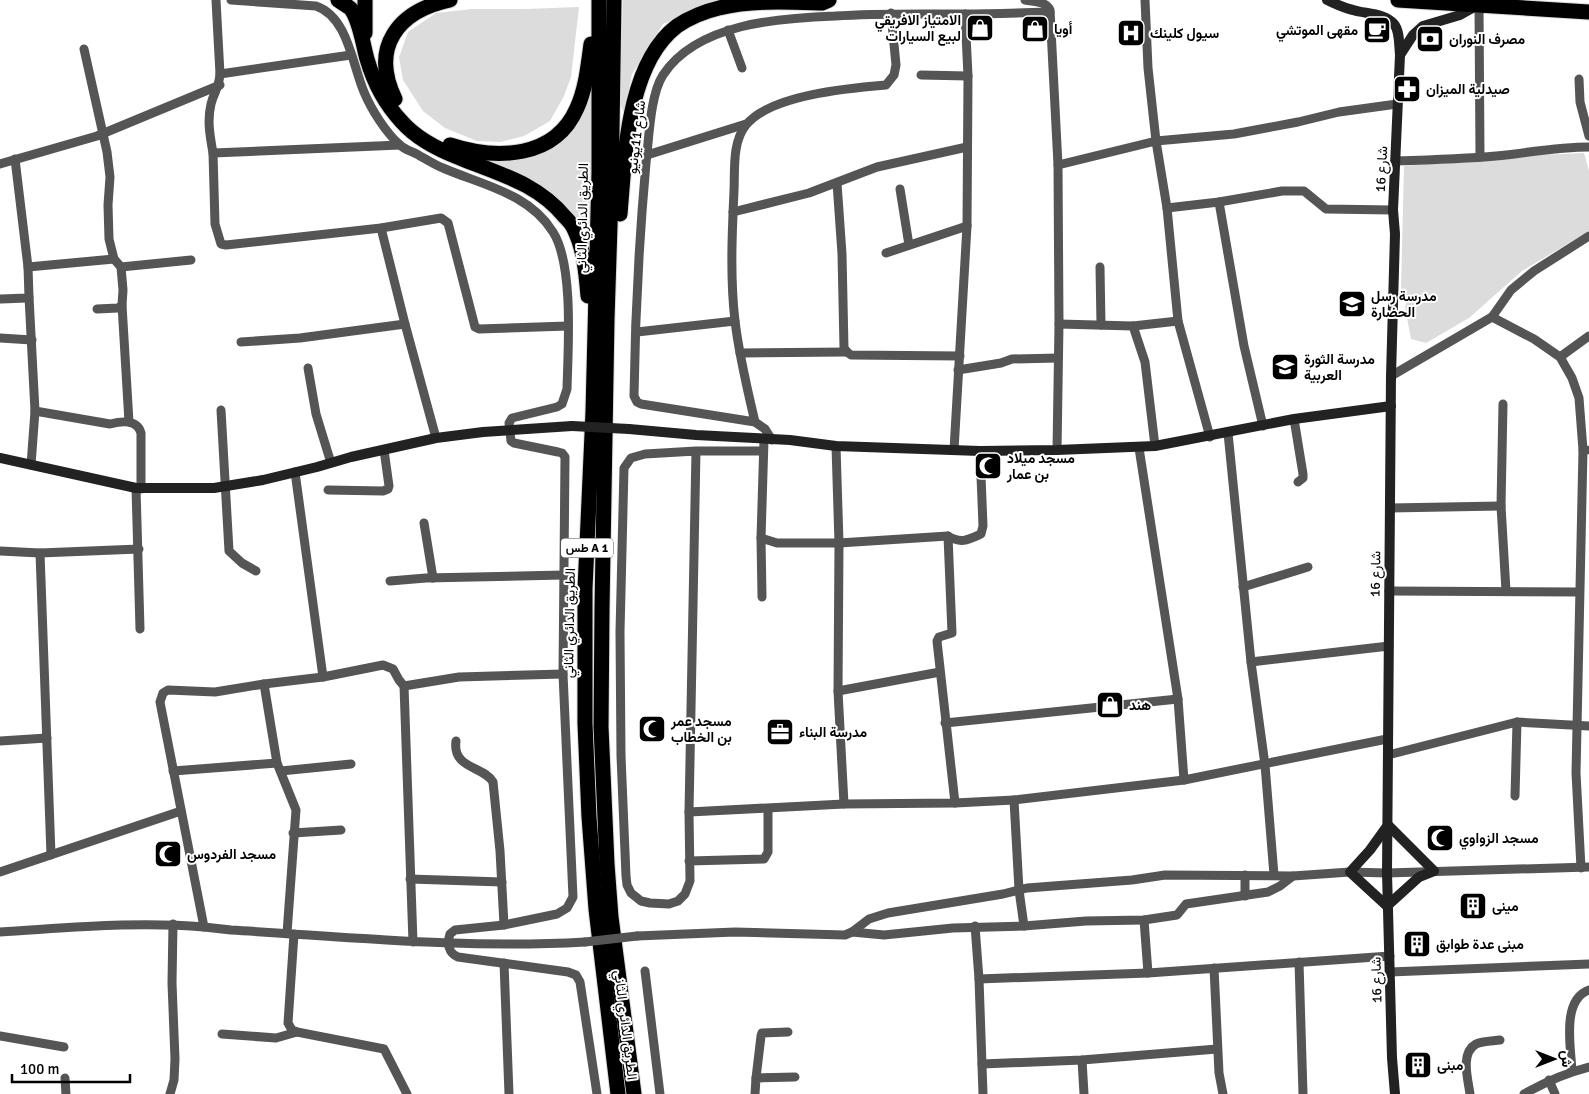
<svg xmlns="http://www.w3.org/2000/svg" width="1589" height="1094" font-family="Signika,Vazirmatn,sans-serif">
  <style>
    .green { fill: #dcdcdc }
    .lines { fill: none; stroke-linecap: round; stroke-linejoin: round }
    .highway-casing { stroke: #dbdbdb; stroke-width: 17 }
    .street { stroke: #555; stroke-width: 9 }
    .secondary { stroke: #222; stroke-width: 10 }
    .highway { stroke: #000; stroke-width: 15 }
    .street-bridge { stroke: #555; stroke-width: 9 }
    .secondary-bridge { stroke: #222; stroke-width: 10 }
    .labels { text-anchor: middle; stroke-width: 4; stroke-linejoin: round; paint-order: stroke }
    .shield { fill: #fff; stroke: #4c4c4c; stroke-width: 1 }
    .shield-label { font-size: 12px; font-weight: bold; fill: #000 }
    .poi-label { font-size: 14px; font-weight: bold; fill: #000; stroke: #fff; text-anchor: start }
    .street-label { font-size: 14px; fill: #000; stroke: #fff }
  </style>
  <rect width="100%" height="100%" fill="#fff"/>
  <g class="green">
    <polygon points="623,0 726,0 663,24 632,74 624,113 619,102"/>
    <polygon points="579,7 571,77 564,96 550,121 524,136 500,142 477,141 445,128 423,111 403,80 399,57 408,32 436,13 472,9 526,9"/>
    <polygon points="593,82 590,268 578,223 461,153 512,160 543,152"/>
    <polygon points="1584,153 1589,171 1589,231 1522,271 1469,318 1426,343 1411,339 1405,307 1407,301 1401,290 1404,166 1541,155"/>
  </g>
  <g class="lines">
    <g class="highway-casing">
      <g id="highway">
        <path d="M338 0C342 3 348 6 351 9 360 21 363 45 367 59 374 83 385 104 402 122 417 139 439 150 460 158 499 174 537 183 565 217 568 220 572 224 574 229 584 249 586 273 588 296"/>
        <polyline points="365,0 365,33"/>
        <polyline points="599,0 599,173 593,412 585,589 585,723 589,817 596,909 618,1094"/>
        <polyline points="614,0 611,195 607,319 602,609 601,727 607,864 611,917 634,1094"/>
        <polyline points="1398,0 1589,12"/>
        <path d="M395 99C370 47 398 11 450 0"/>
        <path d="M450 145C496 160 555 159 577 108 586 88 588 66 591 44"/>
        <path d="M620 214C625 156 627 64 677 26 689 18 706 11 719 8 753 0 788 2 822 3L829 0"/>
      </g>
    </g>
    <g class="street">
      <path d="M216 0 220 74C219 88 214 92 211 104 207 121 210 136 213 153L400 145"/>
      <path d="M231 0 316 6C348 17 352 64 364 92 371 109 386 133 400 145 405 150 414 152 420 156 428 160 435 165 443 168 482 185 529 193 553 232 574 265 568 349 567 389L562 404 557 407 512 418 509 423 511 441 514 443 558 452 562 453 565 457 563 674 573 897 567 908 557 914 504 925 455 930 450 934C447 943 448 953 458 957L568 972 576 975 580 982 597 1094"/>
      <path d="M1025 0C1034 2 1046 1 1050 10L1058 165 1059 324 1057 450"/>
      <polyline points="1145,0 1148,68 1156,141 1167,208 1178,321 1210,437"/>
      <polyline points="1479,5 1480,157"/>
      <polyline points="728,30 742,68"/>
      <polyline points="84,49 107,152 110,177 108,205 109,239 114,259 121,267 123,290 122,305 118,308 97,309"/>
      <polyline points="220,74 351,55"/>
      <polyline points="921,75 968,76"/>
      <polyline points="1579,79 1580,102 1589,136"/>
      <polyline points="213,153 215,224 221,244 226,245 381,228 441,218 448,223 475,327 479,329 568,326"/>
      <polyline points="647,155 746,124"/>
      <path d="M1395 161C1429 160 1463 159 1496 156 1527 153 1558 147 1589 147"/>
      <polyline points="0,164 97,136 220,85"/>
      <polyline points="1058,165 1156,141 1234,134 1298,122 1339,112 1397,104"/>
      <polyline points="837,183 842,254 844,348 847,352 851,355 960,356"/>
      <polyline points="900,189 909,245"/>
      <polyline points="1219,202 1244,346 1263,426"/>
      <polyline points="1167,208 1219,202 1282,191 1304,191 1326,209 1393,210"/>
      <polyline points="733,212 809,193 877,167 967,147"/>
      <polyline points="381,228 405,324 436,438"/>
      <polyline points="886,253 967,226"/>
      <polyline points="28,267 114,259"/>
      <polyline points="121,267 191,260"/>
      <polyline points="1100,267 1101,325"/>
      <path d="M29 297 35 411 110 424C122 421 137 419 141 433V489"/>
      <polyline points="1,299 27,298 29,297 28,267 15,159"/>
      <polyline points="122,305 129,422"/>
      <polyline points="1492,317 1511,290 1534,271 1589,236"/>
      <polyline points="1059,324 1133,326 1145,362 1155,446"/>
      <polyline points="1133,326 1178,321"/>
      <polyline points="637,332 735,321"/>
      <polyline points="0,338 32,340"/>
      <polyline points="241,342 300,338 405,324"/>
      <polyline points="740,353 847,352"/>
      <polyline points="1560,357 1589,336"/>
      <polyline points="308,368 316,414 331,463"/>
      <polyline points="958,370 1001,363 1012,359 1058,358"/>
      <polyline points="1391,376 1492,317 1534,339 1560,357 1572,378 1579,398 1583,450 1587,450"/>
      <polyline points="1503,404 1501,506 1506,591"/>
      <polyline points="221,410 229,551 242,563 256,571"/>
      <polyline points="1294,419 1303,474 1303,478 1298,482"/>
      <path d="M755 422C747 388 739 355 735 321 730 278 732 234 734 191 735 170 732 142 746 125 770 95 849 88 886 85L894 75 896 65 891 13"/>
      <polyline points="1228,433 1251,662 1265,765 1274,875"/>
      <path d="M772 440 765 429 755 422 641 404 637 402 634 396C635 319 639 241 646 163 649 139 650 95 663 75 697 23 780 18 835 16 878 13 920 14 963 14 992 14 1021 13 1050 12"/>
      <polyline points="836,446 839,543 838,691 844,804"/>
      <polyline points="1139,448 1178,699 1184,780"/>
      <polyline points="954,450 967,226 968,76 965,14"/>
      <polyline points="696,451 689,812 690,881 685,894 678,901 669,904 650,903 641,901 631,893 627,885 626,876 621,756 620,632 624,468 631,458 645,454 696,451 763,451"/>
      <polyline points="31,465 35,411"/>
      <polyline points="295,472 323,677"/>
      <polyline points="136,488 140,629"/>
      <polyline points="328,490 383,491 388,489 389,486 384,450"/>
      <polyline points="1390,508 1501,506"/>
      <polyline points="424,523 433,578"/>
      <polyline points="761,538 777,543 839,543 948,536"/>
      <polyline points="0,551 40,553 139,549"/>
      <polyline points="40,553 51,855"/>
      <polyline points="390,581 426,578 564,575"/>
      <polyline points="1243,587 1308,567"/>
      <polyline points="1389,591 1579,592"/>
      <polyline points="762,597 761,538 764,440"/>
      <polyline points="1251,662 1389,646"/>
      <polyline points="264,684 277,763 296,810 287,933"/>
      <polyline points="404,686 459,677 563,674"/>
      <polyline points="838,691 940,672"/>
      <polyline points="945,723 1178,699"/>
      <polyline points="0,741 47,738"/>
      <path d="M456 741C452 769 484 766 493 782L500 851 504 925"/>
      <polyline points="1388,755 1517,722 1589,726"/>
      <polyline points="173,771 277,763"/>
      <polyline points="281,771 351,764"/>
      <polyline points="1515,796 1517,722"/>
      <polyline points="1014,800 1184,780 1387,739"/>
      <path d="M955 803 937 641 939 637 952 633 948 536C961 544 968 540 981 534L983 526 980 451"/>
      <polyline points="689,812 844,804 955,803 1014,800 1019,890 1024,926"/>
      <polyline points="293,833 341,830"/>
      <polyline points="689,861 764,859 768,852 768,809"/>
      <polyline points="1581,868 1576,773 1583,450"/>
      <polyline points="0,872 181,811"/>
      <polyline points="1245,875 1245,896"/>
      <polyline points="410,879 502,882"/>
      <polyline points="1144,920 1148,973 1390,956"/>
      <polyline points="975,926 979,979 983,1094"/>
      <path d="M0 932C68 928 136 921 204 927"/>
      <polyline points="852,932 884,935 953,928 1024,926 1086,921 1144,920 1177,915 1186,904 1268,892 1280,886 1293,876"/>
      <polyline points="294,934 288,1023 292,1030 297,1032 384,1049 407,1094"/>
      <polyline points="637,936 735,932 845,935 852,932 869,919 888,913 1003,894 1027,888 1132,880 1165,875 1293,876 1350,872 1387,873 1589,867"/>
      <path d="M413 942 404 686 399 680 393 669 383 665 323 677 264 684 215 692 168 690 163 693 160 702 204 927 231 930C349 937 467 949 585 942"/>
      <polyline points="1299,962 1303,1094"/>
      <polyline points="504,963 509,1094"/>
      <polyline points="1214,968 1219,1073 1223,1094"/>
      <polyline points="645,971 660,1094"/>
      <polyline points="1390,972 1589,964"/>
      <polyline points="979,979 1148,973"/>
      <polyline points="222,1034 276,1038 297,1032"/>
      <polyline points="0,1036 64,1047"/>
      <polyline points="1082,1060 1084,1094"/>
      <polyline points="982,1064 1082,1060 1217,1049"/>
      <path d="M1572 1071C1571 1048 1561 1000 1589 990"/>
      <polyline points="65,1078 66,1094"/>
      <polyline points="756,1078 761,1036 762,1033 788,1032"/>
      <polyline points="1549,1080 1555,1094"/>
      <polyline points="170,1094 174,1080 175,1059 172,983 173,924"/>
      <polyline points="755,1094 756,1078 795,1077"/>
      <path d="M1470 1094C1468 1079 1460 1053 1476 1044 1482 1041 1493 1041 1500 1040"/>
      <path d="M1524 1094C1545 1082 1565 1073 1589 1067"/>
    </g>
    <g class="secondary">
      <path d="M1327 0C1336 4 1344 8 1353 10 1366 14 1385 13 1394 24 1400 31 1399 46 1400 55L1393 210 1395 234 1391 376 1387 873 1392 1058 1395 1094"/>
      <polyline points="1400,55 1413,35 1423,26 1460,15 1478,5"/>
      <polyline points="629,429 696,435 790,440 836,446 980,451 1057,450 1155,446 1294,419 1391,406"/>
      <polyline points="0,458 136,488 214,488 263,480 317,467 351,457 436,438 483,432 572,426"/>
      <polygon points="1388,825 1434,871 1419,877 1387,906 1350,872 1370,850"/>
    </g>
    <use href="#highway" class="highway"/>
    <polyline class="street-bridge" points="585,942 637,936"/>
    <polyline class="secondary-bridge" points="572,426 629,429"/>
  </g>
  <defs>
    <g id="shop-square" transform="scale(1.4375)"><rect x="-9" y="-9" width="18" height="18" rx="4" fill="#000" stroke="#fff"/><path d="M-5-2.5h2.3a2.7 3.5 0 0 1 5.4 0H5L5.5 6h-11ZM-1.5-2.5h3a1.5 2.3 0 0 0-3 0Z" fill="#fff"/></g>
    <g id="cafe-square" transform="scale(1.4375)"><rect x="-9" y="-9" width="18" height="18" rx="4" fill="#000" stroke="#fff"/><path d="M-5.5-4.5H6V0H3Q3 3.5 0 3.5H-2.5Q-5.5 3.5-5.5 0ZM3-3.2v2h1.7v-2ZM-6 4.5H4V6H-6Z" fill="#fff"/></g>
    <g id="hospital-square" transform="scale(1.4375)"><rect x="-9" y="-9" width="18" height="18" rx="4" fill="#000" stroke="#fff"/><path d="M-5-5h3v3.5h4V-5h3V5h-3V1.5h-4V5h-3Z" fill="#fff"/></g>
    <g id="bank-square" transform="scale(1.4375)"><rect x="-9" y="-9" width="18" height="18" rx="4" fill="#000" stroke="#fff"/><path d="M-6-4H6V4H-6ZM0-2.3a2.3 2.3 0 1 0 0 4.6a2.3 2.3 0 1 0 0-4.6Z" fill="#fff"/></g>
    <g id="pharmacy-square" transform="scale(1.4375)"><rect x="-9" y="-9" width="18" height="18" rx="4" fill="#000" stroke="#fff"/><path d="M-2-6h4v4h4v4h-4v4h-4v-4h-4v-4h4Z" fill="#fff"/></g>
    <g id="school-square" transform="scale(1.4375)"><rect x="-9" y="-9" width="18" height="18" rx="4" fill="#000" stroke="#fff"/><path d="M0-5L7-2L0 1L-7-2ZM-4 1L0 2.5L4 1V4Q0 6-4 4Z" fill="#fff"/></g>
    <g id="mosque-square" transform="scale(1.4375)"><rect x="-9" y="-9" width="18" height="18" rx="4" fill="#000" stroke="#fff"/><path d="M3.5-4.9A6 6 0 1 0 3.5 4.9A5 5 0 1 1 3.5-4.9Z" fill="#fff"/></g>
    <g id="office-square" transform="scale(1.4375)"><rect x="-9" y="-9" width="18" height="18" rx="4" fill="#000" stroke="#fff"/><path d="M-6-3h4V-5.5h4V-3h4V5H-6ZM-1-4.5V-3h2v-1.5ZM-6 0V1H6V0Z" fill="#fff"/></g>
    <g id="building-square" transform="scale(1.4375)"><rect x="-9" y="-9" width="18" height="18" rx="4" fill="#000" stroke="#fff"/><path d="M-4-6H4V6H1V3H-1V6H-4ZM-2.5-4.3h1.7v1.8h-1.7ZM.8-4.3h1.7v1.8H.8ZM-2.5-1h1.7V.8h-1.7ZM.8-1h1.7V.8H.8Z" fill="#fff"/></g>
  </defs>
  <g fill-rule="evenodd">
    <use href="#shop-square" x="980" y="28"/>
    <use href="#shop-square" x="1035" y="29"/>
    <use href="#cafe-square" x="1377" y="30"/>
    <use href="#hospital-square" x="1131" y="33"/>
    <use href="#bank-square" x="1430" y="39"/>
    <use href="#pharmacy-square" x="1407" y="89"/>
    <use href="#school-square" x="1352" y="304"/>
    <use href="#school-square" x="1285" y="367"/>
    <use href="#mosque-square" x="988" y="466"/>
    <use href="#shop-square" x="1110" y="705"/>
    <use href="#mosque-square" x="652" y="729"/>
    <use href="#office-square" x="780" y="732"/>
    <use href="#mosque-square" x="1440" y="838"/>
    <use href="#mosque-square" x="168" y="854"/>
    <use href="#building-square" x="1473" y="906"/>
    <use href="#building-square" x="1417" y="944"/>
    <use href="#building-square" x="1418" y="1065"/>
  </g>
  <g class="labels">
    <rect class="shield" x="561" y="538.5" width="52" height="19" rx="4"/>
    <g class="shield-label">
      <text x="587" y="552">طس A 1</text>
    </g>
    <g class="poi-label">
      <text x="961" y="25" text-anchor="end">الامتياز الافريقي<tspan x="961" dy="16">لبيع السيارات</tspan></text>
      <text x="1054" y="34">أويا</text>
      <text x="1358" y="35" text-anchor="end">مقهى الموتشي</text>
      <text x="1150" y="38">سيول كلينك</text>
      <text x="1449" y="44">مصرف النوران</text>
      <text x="1426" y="94">صيدلية الميزان</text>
      <text x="1371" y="301">مدرسة رسل<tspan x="1371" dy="16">الحضارة</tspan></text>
      <text x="1304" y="364">مدرسة الثورة<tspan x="1304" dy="16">العربية</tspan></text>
      <text x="1007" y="463">مسجد ميلاد<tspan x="1007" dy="16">بن عمار</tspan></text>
      <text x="1129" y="710">هند</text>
      <text x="671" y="726">مسجد عمر<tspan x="671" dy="16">بن الخطاب</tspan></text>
      <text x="799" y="737">مدرسة البناء</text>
      <text x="1459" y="843">مسجد الزواوي</text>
      <text x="187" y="859">مسجد الفردوس</text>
      <text x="1492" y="911">مينى</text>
      <text x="1436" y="949">مبنى عدة طوابق</text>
      <text x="1437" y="1070">مبنى</text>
    </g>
    <g class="street-label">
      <text transform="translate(636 137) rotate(-83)" y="5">شارع 11يونيو</text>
      <text transform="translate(1381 169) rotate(-87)" y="5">شارع 16</text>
      <text transform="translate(582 218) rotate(-89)" y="5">الطريق الدائري الثاني</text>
      <text transform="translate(1375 574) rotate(-89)" y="5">شارع 16</text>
      <text transform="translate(569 623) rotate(-89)" y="5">الطريق الدائري الثاني</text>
      <text transform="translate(1376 980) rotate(-91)" y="5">شارع 16</text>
      <text transform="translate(626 1025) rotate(83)" y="5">الطريق الدائري الثاني</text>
    </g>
  </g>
  <g transform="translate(1554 1059) rotate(90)" stroke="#ffffff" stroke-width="4" paint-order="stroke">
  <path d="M0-4L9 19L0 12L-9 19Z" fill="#000000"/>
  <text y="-8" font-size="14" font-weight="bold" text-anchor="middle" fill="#000000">ش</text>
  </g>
  <path d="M12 1074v8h118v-8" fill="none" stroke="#000000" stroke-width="2.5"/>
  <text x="20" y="1074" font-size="15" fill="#000000" stroke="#ffffff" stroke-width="4" paint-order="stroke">100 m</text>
</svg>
